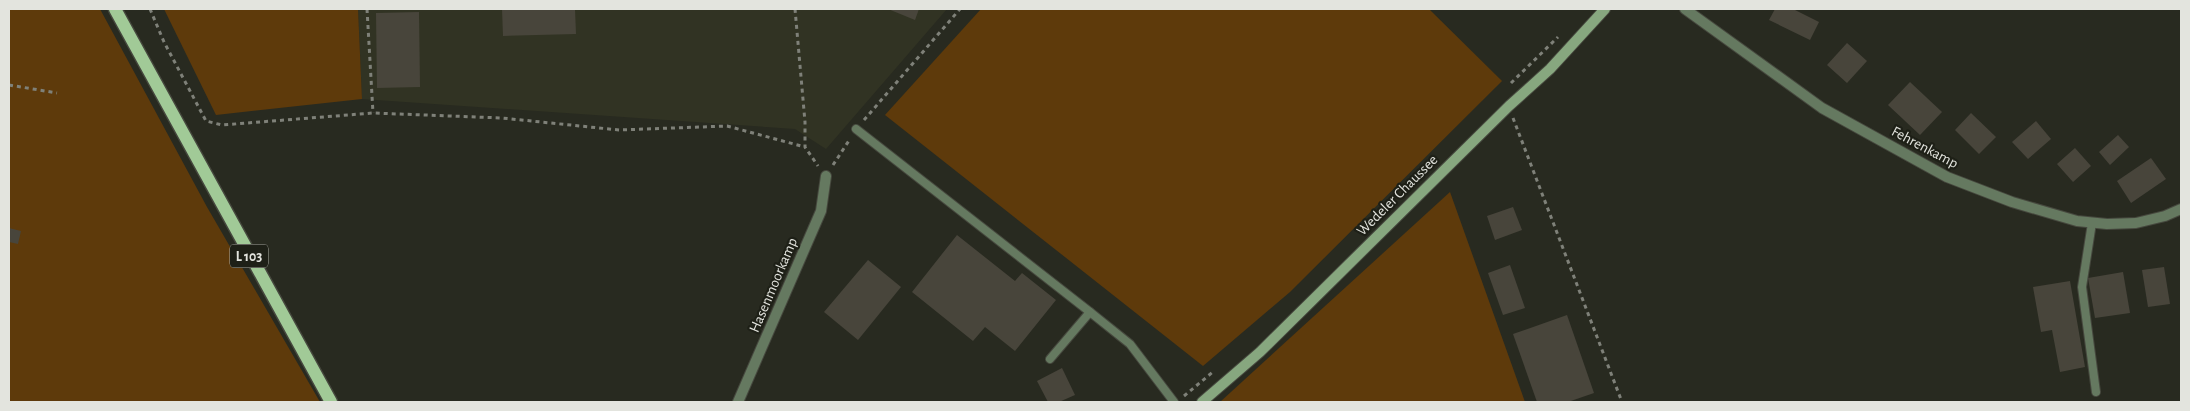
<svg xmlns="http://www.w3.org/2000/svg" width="2190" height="411" font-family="'Alegreya Sans',sans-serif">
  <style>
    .built { fill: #313323 }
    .green { fill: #5e3a0b }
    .building { fill: #48453b }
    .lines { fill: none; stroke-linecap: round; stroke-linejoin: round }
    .lane-casing { stroke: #46483e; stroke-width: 10 }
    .street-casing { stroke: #46483e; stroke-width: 12 }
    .secondary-casing { stroke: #46483e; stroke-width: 12 }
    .primary-casing { stroke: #46483e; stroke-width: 15 }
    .path { stroke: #7f8179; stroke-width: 3; stroke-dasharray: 4 4; stroke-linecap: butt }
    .lane { stroke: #657960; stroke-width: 8 }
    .street { stroke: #657960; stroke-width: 10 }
    .secondary { stroke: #87a77f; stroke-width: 10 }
    .primary { stroke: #a1ca97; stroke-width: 12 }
    .labels { text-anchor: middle; stroke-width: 4.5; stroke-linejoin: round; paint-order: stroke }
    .shield { fill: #1e2017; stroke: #a8a9a2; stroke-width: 1 }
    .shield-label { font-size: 14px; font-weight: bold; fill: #e3e4de }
    .street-label { font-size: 15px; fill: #e3e4de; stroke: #1e2017 }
  </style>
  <rect width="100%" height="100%" fill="#282a20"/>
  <polygon class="built" points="358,9 947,9 826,149 795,129 362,99"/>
  <g class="green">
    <polygon points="9,9 100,9 207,207 320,402 9,402"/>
    <polygon points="164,9 358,9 362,99 216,115"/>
    <polygon points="981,9 1429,9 1502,81 1290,292 1203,366 885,115"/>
    <polygon points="1450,192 1525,402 1220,402"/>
  </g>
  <g class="building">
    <polygon points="502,9 575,9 576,34 503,36"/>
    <polygon points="888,9 919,9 915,20"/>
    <polygon points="1775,9 1793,9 1819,22 1810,40 1769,20"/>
    <polygon points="419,12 420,87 377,88 376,13"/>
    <polygon points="1847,43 1867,61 1847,83 1827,65"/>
    <polygon points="1910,82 1942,112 1920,135 1888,105"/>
    <polygon points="1971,113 1996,137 1979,154 1955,130"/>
    <polygon points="2036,121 2051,139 2028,159 2012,142"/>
    <polygon points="2118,135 2129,147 2110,165 2099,152"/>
    <polygon points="2075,148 2091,166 2073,182 2057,164"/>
    <polygon points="2151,158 2166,179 2131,203 2117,181"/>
    <polygon points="1513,207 1522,230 1495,240 1487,216"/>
    <polygon points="9,228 21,231 18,244 9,242"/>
    <polygon points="957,235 1015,281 1022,273 1056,300 1015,351 985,327 973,341 912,292"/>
    <polygon points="868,260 901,287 858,340 824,312"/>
    <polygon points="1510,265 1525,308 1503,315 1488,273"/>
    <polygon points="2164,267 2170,304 2148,307 2142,270"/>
    <polygon points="2123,272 2130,313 2095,318 2088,278"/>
    <polygon points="2070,281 2085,367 2060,372 2052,330 2041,332 2033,287"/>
    <polygon points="1567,315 1594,393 1568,402 1537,402 1513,334"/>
    <polygon points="1062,368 1075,395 1059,402 1048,402 1037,381"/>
  </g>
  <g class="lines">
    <g class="lane-casing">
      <g id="lane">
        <polyline points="856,129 1090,312 1130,344 1174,402"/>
        <polyline points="2092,223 2082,287 2096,392"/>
        <polyline points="1050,359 1090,312"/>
      </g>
    </g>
    <g class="street-casing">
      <g id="street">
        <polyline points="1685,9 1822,108 1947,177 2012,202 2077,221 2107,224 2136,223 2165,216 2181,209"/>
        <polyline points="738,402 821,211 826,176"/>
      </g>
    </g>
    <g class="secondary-casing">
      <polyline id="secondary" points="1202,402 1260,352 1509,106 1550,69 1605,9"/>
    </g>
    <g class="primary-casing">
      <polyline id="primary" points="115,9 331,402"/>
    </g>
    <g class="path">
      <polyline points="150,9 164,42 206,121 222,125 373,113 502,118 619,130 727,126 805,147"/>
      <polyline points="367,9 373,113"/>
      <polyline points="795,9 805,122 805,147 818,166"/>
      <polyline points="1511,83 1558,37"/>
      <polyline points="9,85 57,93"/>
      <polyline points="1513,118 1622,402"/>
      <polyline points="864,120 960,9"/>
      <polyline points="833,165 850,139"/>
      <polyline points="1184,396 1214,371"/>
    </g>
    <use href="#lane" class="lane"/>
    <use href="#street" class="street"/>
    <use href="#secondary" class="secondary"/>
    <use href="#primary" class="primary"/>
  </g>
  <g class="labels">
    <rect class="shield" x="230" y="244.5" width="38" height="23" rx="4"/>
    <g class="shield-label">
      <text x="249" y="261">L 103</text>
    </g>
    <g class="street-label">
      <text transform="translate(1925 147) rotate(28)" y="5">Fehrenkamp</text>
      <text transform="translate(1397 195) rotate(-45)" y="5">Wedeler Chaussee</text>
      <text transform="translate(773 285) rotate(-67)" y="5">Hasenmoorkamp</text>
    </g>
  </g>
  <rect width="2190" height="411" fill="none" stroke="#e3e4de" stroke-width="20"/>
</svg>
